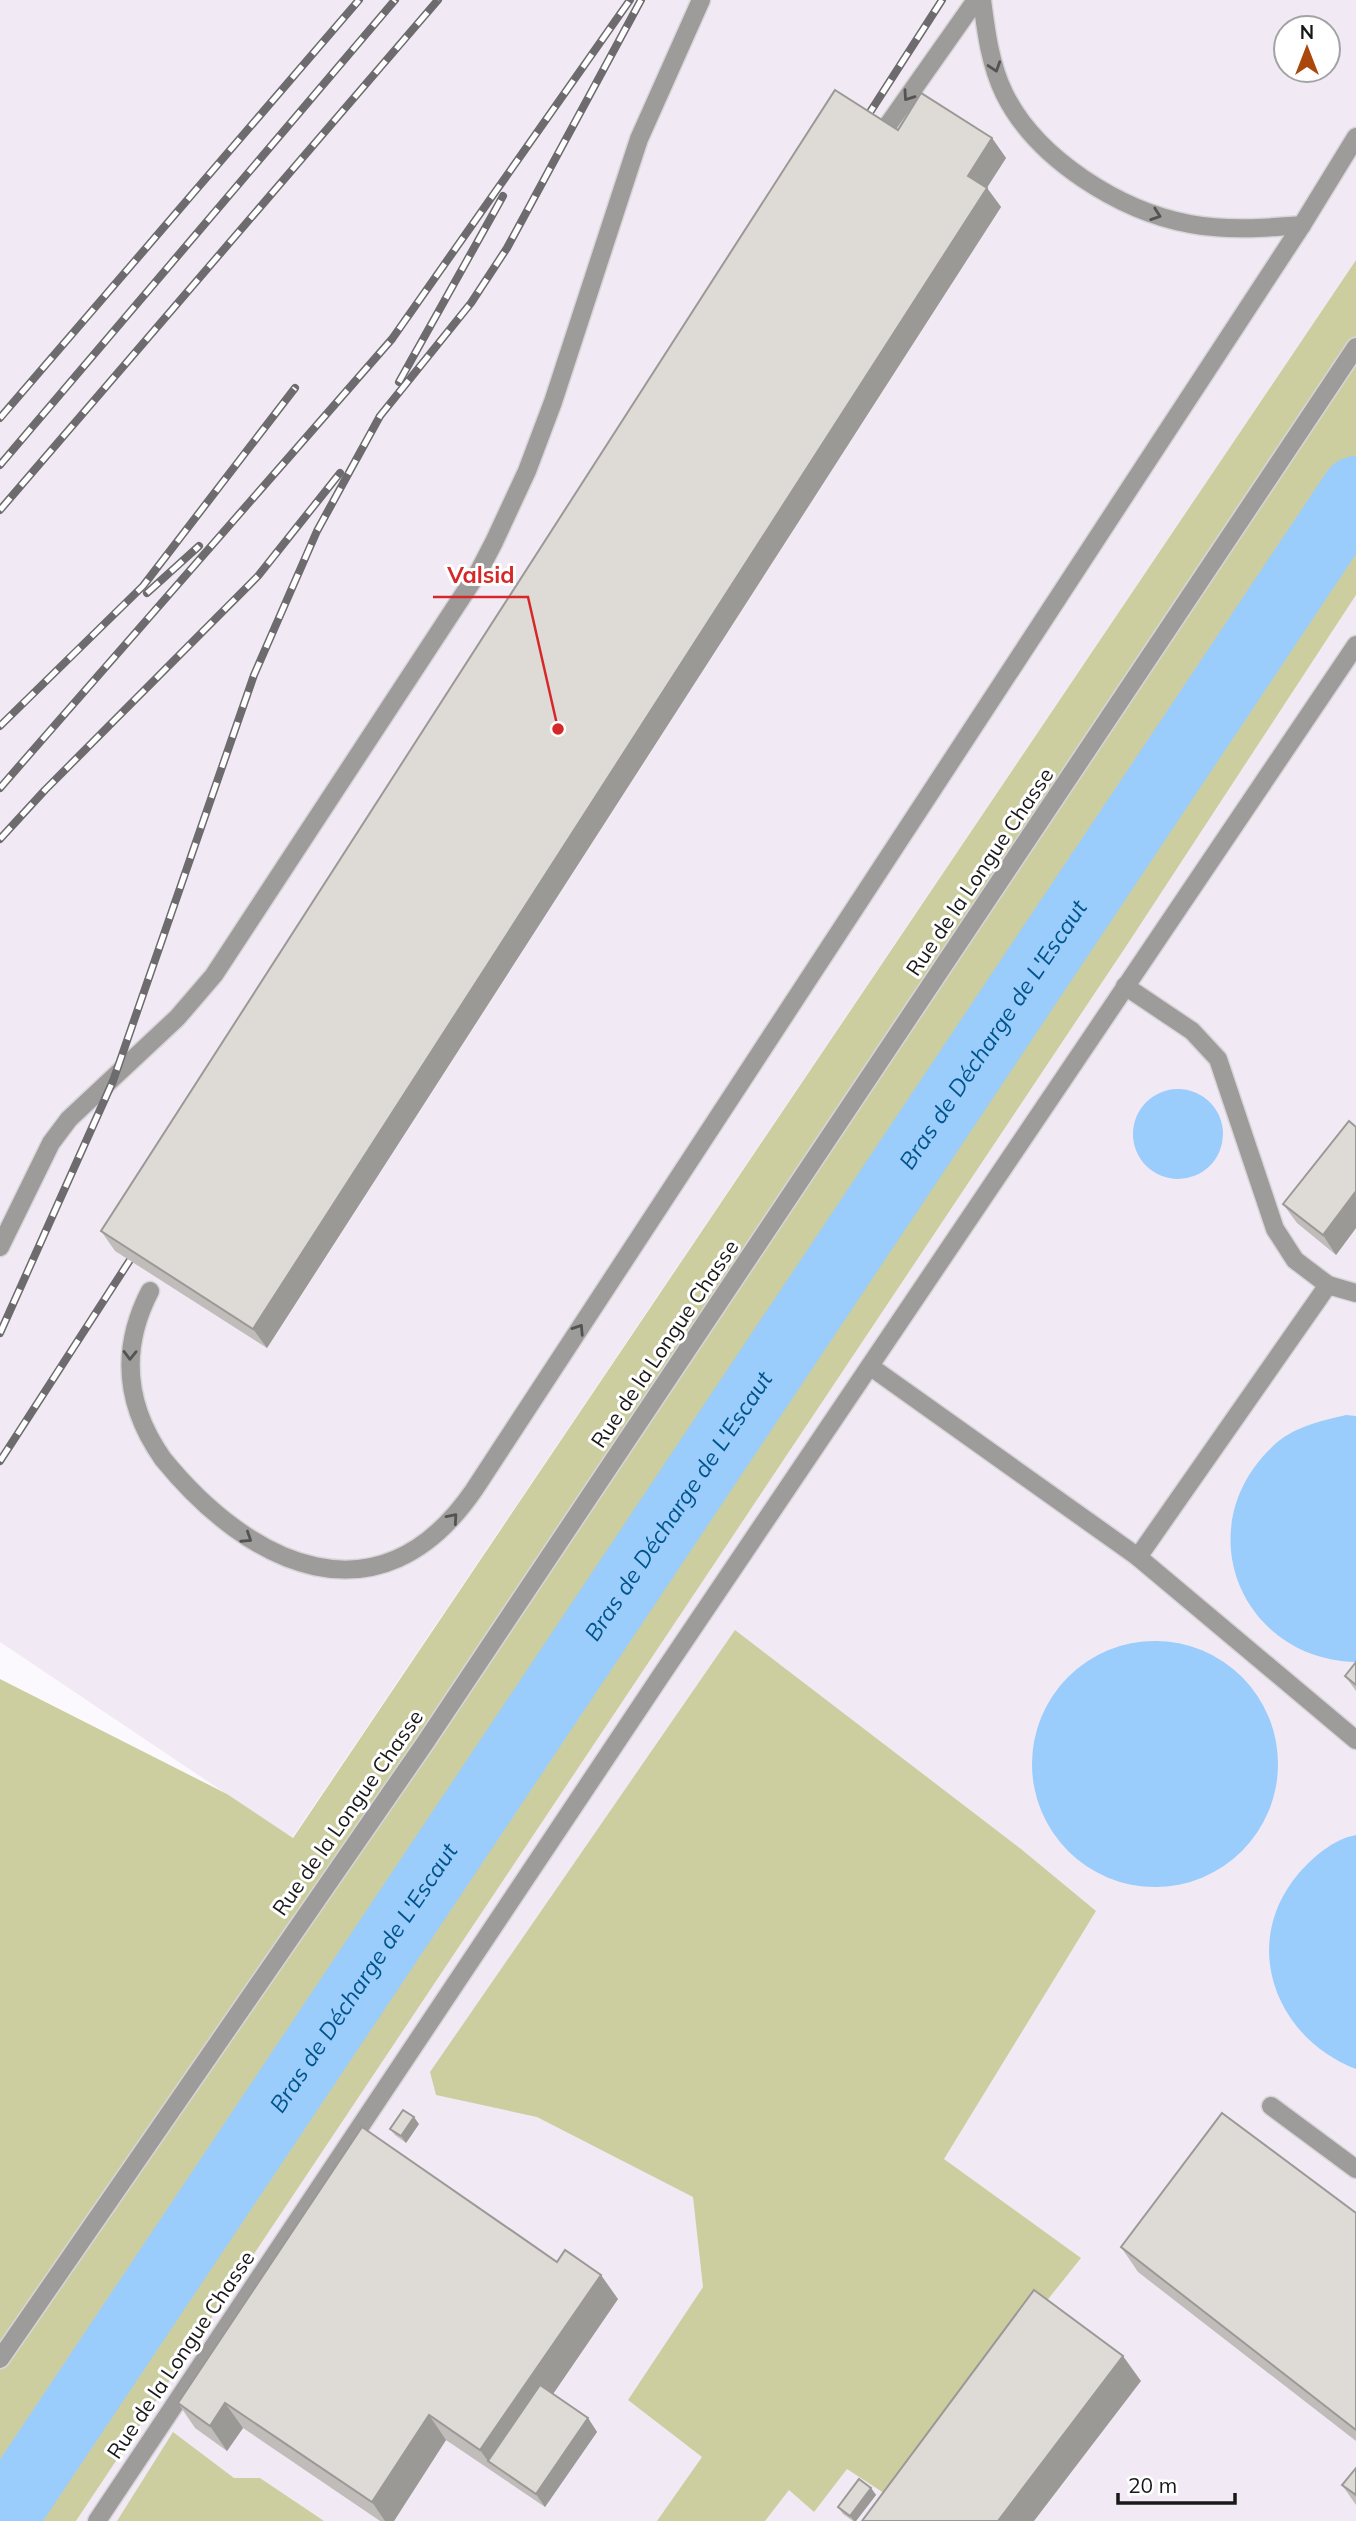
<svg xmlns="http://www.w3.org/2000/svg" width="1356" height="2521" font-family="Mulish,sans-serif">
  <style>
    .built { fill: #f1eaf5; fill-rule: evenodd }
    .green { fill: #cccea0 }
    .water { fill: #9accfc }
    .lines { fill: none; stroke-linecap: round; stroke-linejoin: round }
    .river { stroke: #9accfc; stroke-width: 70 }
    .minor-casing { stroke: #d8d5d9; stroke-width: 21 }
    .minor { stroke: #9d9c9a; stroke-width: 18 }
    .rail-casing { stroke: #6d6b6e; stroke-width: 8 }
    .rail { stroke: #fff; stroke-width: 5; stroke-dasharray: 16; stroke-linecap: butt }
    .wall { fill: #bfbcb9 }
    .shaded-wall { fill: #9b9996 }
    .building { fill: #dedbd7; stroke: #9b9996; stroke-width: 2 }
    .oneway { stroke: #545353 }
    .labels { text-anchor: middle; stroke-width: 6; stroke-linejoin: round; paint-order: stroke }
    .street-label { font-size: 21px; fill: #191819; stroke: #fff }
    .water-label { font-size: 23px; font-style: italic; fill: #00548c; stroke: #fff }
    .leader { fill: none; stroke: #d62828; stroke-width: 2.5 }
    .callout-dot { fill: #d62828; stroke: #fff; stroke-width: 2.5 }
    .callout-label { font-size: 23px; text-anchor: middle; font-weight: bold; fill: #d62828; stroke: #fff; stroke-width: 6; stroke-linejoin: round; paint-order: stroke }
  </style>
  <rect width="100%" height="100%" fill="#fcf9fe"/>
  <g class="built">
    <path d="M0 0H1356V260L292 1838 0 1642ZM1286 28H1328V70H1286Z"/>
    <polygon points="1356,595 1356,2521 76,2521 1127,945"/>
  </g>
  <g class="green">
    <polygon points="1356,260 1356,595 1127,945 76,2521 0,2521 0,1679 227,1794 293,1838"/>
    <polygon points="735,1630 1021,1849 1096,1911 944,2159 1081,2258 890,2497 847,2469 814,2512 789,2490 765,2521 657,2521 702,2457 628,2400 703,2287 693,2197 537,2117 436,2095 430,2072"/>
    <polygon points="173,2432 234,2478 260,2478 324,2521 117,2521"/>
  </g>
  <g class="water">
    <circle cx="1178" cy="1134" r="45"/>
    <path d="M1346 1415 1356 1416V1662C1240 1659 1187 1527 1273 1446 1293 1427 1320 1421 1346 1415Z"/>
    <circle cx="1155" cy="1764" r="123"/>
    <path d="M1356 1835V2069C1275 2038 1239 1943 1299 1873 1314 1856 1334 1839 1356 1835Z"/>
  </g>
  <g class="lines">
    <path class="river" id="s1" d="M1 2521 1356 491"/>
    <g class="minor-casing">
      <g id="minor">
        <path d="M982 0C986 31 990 64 1004 93 1036 159 1120 211 1190 224 1227 231 1265 228 1302 225L1356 137"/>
        <polyline points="883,132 976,0"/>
        <polyline points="1125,986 1192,1031 1218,1059 1275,1229 1295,1260 1328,1285"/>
        <polyline points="0,1247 51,1143 69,1119 177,1018 214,975 479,571 494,542 527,471 553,402 639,139 701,0"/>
        <path d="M150 1291C120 1349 125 1405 163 1459 250 1566 379 1628 474 1490L1302 225"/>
        <polyline points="871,1367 1138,1557 1356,1740"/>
        <polyline points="1138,1557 1328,1285 1356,1293"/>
        <polyline points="1271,2106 1356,2169"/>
        <polyline points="0,2359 425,1743 1356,347"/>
        <polyline points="97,2521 660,1677 1356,645"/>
      </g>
    </g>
    <use href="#minor" class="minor"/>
    <g class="rail-casing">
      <g id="rail">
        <polyline points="865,120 942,0"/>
        <polyline points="399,382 503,196"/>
        <polyline points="0,418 359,0"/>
        <polyline points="0,465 395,0"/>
        <polyline points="0,510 438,0"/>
        <polyline points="147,593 199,546"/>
        <polyline points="0,726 143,586 295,388"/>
        <polyline points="0,788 392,339 630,0"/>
        <polyline points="0,839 45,790 258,576 340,473"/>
        <polyline points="0,1333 113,1081 254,675 317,531 380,416 471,303 507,248 641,0"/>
        <polyline points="0,1461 130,1260"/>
      </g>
    </g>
    <use href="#rail" class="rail"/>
  </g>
  <g class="wall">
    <polygon points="898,130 992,138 1006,158 987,188 1001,207 267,1348 115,1251 101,1231"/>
    <polygon points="1356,1127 1356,1228 1336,1255 1297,1223 1283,1204"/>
    <polygon points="1356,1662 1356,1691 1345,1676"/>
    <polygon points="419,2124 406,2143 395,2135 390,2129"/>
    <polygon points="1356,2213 1356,2441 1138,2272 1121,2247"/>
    <polygon points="557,2262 618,2299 553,2394 588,2418 597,2432 545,2507 446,2440 394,2521 380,2521 243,2428 227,2451 195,2428 178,2403"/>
    <polygon points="1356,2468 1356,2505 1342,2485"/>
    <polygon points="871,2488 876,2495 856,2521 853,2521 843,2514 838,2507"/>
  </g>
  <g class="shaded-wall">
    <polygon points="992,138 1006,158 982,195 968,176"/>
    <polygon points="987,188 1001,207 267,1348 253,1329"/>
    <polygon points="1356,1191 1356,1228 1336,1255 1323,1235"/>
    <polygon points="414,2117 419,2124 406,2143 401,2136"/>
    <polygon points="601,2275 618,2299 501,2470 488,2461 498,2475 480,2450"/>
    <polygon points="1123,2356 1141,2381 1034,2521 998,2521"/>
    <polygon points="225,2403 243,2428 227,2451 210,2426"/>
    <polygon points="429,2415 446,2440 394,2521 385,2521 372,2502"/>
    <polygon points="588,2418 597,2432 545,2507 536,2494"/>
    <polygon points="871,2488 876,2495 856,2521 854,2521 850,2516"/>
  </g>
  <g class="building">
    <polygon points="835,90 898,130 921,93 992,138 968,176 987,188 253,1329 101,1231"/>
    <polygon points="1349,1121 1356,1127 1356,1191 1323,1235 1283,1204"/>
    <polygon points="1356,1662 1356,1685 1345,1676"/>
    <polygon points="403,2110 414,2117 401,2136 390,2129"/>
    <polygon points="1222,2113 1356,2213 1356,2430 1121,2247"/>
    <polygon points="362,2127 557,2262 565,2250 601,2275 480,2450 429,2415 372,2502 225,2403 210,2426 178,2403"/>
    <polygon points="1034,2290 1123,2356 998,2521 862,2521"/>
    <polygon points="540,2385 588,2418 536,2494 488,2461"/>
    <polygon points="1356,2468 1356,2495 1342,2485"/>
    <polygon points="859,2479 871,2488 850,2516 838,2507"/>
  </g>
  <defs><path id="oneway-chevron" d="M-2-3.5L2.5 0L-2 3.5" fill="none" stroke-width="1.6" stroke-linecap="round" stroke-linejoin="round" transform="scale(1.75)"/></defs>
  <g class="oneway">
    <use href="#oneway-chevron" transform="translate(995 67) rotate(72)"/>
    <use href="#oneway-chevron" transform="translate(908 96) rotate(125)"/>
    <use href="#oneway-chevron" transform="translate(1156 215) rotate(19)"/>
    <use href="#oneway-chevron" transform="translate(579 1329) rotate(-57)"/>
    <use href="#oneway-chevron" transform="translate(130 1355) rotate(91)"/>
    <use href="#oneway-chevron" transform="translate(453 1518) rotate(-49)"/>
    <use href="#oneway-chevron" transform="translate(247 1538) rotate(33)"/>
  </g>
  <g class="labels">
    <g class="street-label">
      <text transform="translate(980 872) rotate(-56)" y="7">Rue de la Longue Chasse</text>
      <text transform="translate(665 1344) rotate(-56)" y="7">Rue de la Longue Chasse</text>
      <text transform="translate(348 1813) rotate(-55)" y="7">Rue de la Longue Chasse</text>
      <text transform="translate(181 2355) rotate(-56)" y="7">Rue de la Longue Chasse</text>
    </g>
    <g class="water-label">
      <text dy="8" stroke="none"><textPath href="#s1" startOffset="1787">Bras de Décharge de L'Escaut</textPath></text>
      <text dy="8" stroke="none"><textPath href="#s1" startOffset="1220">Bras de Décharge de L'Escaut</textPath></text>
      <text dy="8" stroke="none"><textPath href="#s1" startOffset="653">Bras de Décharge de L'Escaut</textPath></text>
    </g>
  </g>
  <path class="leader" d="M558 729L528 597H433"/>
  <circle class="callout-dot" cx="558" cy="729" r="7"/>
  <g class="callout-label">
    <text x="481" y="583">Valsid</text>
  </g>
  <g transform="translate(1307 49)"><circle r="33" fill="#ffffff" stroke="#a3a3a3" stroke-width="2"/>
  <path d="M0-5L12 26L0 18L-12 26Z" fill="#a9470c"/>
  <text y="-10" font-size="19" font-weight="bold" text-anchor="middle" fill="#191819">N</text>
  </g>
  <path d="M1118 2493v10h117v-10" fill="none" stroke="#191819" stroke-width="3.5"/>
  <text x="1128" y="2493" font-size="21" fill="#191819" stroke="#ffffff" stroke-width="5" paint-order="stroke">20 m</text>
</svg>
